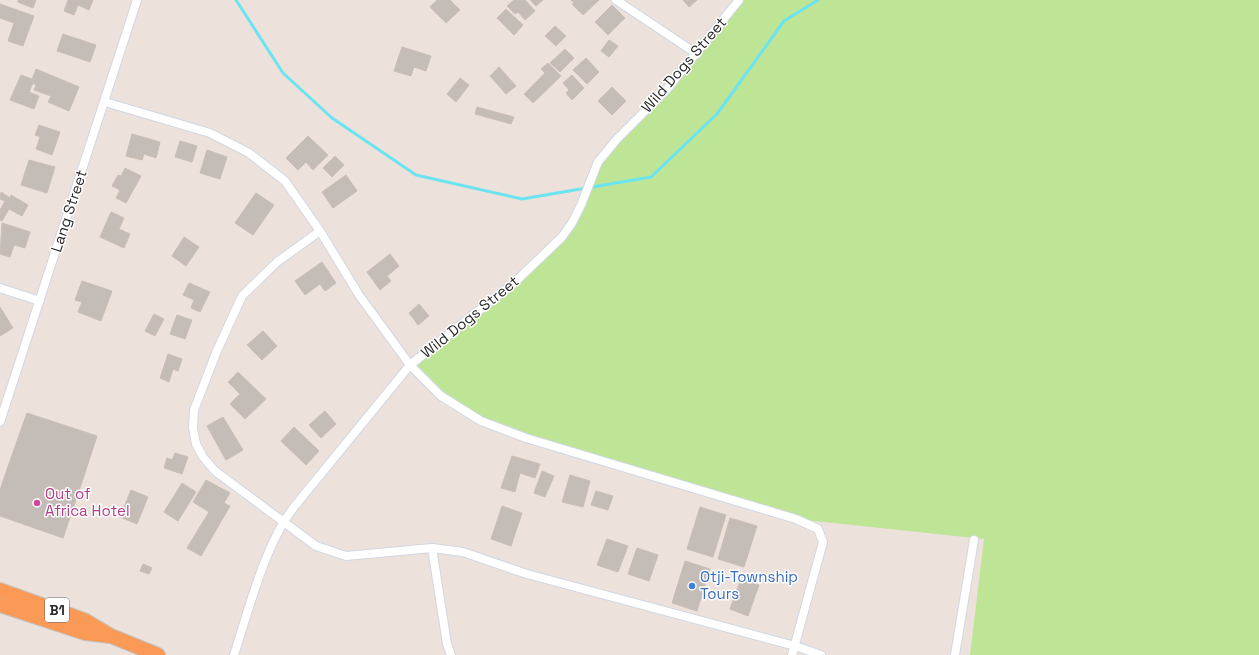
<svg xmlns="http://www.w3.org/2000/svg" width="1259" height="655" font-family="'Space Grotesk',sans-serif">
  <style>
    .green { fill: #bee496 }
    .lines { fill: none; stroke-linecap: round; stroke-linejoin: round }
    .stream { stroke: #6be4f1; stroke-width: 3 }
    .building { fill: #c4bdb7; stroke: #c8beb5 }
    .minor-casing { stroke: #d0d7e3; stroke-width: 10 }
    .trunk-casing { stroke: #c3c3c3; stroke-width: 16 }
    .minor { stroke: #fff; stroke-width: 8 }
    .trunk { stroke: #fa9a56; stroke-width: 14 }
    .hotel-dot { fill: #d1479c; stroke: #fff; stroke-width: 1.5 }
    .shop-dot { fill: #3f7fe0; stroke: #fff; stroke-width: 1.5 }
    .labels { text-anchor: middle; stroke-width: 3; stroke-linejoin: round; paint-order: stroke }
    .shield { fill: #fff; stroke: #6a6a6a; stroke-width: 1 }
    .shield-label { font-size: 14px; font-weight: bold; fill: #2a2a2a }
    .street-label { font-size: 15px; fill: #2a2a2a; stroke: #fff }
    .hotel-label { font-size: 15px; fill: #b23c85; stroke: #fff; text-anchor: start }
    .shop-label { font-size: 15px; fill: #366cbe; stroke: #fff; text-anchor: start }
  </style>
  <rect width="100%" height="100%" fill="#ece2db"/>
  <polygon class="green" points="739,0 1259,0 1259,655 970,655 984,539 796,519 481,421 441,396 410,365 515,282 562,237 598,162 667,88"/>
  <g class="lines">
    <polyline class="stream" points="236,0 283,73 332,118 416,175 522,199 651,177 717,114 784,21 818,0"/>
  </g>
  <g class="building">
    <polygon points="18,0 36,0 33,8 18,2"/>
    <polygon points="68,0 93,0 89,10 78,5 74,15 64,11"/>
    <polygon points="437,0 450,0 460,10 446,23 430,7"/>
    <polygon points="514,0 525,0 535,11 525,20 518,12 515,14 507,6"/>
    <polygon points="530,0 543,0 536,6"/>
    <polygon points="571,0 599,0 583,15 572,4 574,3"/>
    <polygon points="683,0 697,0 689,7"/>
    <polygon points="0,4 34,16 23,46 8,41 14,23 0,18"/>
    <polygon points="612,5 625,18 608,35 595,22"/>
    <polygon points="506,9 523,25 514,35 497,18"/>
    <polygon points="555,26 566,36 556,46 545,36"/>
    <polygon points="63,34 96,45 90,62 57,51"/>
    <polygon points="609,40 618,46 609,57 601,51"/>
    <polygon points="402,47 431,56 426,71 414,67 411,76 394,71"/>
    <polygon points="565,49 574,58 560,72 550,63"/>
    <polygon points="586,58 599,72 587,84 573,70"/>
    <polygon points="548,63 561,76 533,103 524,94 545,73 541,69"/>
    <polygon points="499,67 516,86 506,94 490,76"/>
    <polygon points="36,69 79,87 69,111 48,102 51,96 34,90 36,85 33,83 29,92 39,96 34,109 10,100 21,75 32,79"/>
    <polygon points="572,75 584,88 572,100 566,93 569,90 563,83"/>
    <polygon points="460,78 469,85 456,102 447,94"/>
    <polygon points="612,87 626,101 612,115 598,101"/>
    <polygon points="477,107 514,117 511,124 475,114"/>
    <polygon points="39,125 60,132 52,155 36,149 40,137 35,135"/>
    <polygon points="132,134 160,142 156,158 144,154 142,160 126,156"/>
    <polygon points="308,136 328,155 313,170 306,162 298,170 286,158"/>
    <polygon points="180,141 197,146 192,162 175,157"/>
    <polygon points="207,150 227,157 220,179 200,173"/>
    <polygon points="335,156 344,165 332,177 323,168"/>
    <polygon points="29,160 55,167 47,193 21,185"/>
    <polygon points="125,168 141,176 126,203 116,198 120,190 112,186 118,175 121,176"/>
    <polygon points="346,175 357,191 333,208 322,192"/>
    <polygon points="1,192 10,198 11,195 28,205 22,216 9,209 2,221 0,220 0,210 5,201 0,199"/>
    <polygon points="256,193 274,205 253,235 235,223"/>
    <polygon points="111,212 124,218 119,229 130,234 124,248 100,237"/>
    <polygon points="2,223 30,232 25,248 14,245 10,257 0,254"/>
    <polygon points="184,237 199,247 186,266 172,256"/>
    <polygon points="390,254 399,266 387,276 391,281 380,290 367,272"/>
    <polygon points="322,262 336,283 325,291 320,284 305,295 295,281"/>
    <polygon points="82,281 112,291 101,321 78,312 82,302 75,300"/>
    <polygon points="189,283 210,292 200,312 191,308 194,300 183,295"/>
    <polygon points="419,304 429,316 418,325 409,313"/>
    <polygon points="0,307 13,328 0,336"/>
    <polygon points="154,314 164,319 155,336 145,331"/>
    <polygon points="177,315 192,320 185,339 170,334"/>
    <polygon points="263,331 277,346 262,360 247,345"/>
    <polygon points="168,354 182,359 178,371 173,369 169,382 160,378"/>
    <polygon points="238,372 266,399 245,419 230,404 240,394 228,382"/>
    <polygon points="325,411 336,424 321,438 309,425"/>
    <polygon points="27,413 97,436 83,479 12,455"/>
    <polygon points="223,417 243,450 226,460 207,426"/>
    <polygon points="294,427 319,451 306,465 281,441"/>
    <polygon points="175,453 188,457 182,474 164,468 167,458 172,460"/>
    <polygon points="12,455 83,479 63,538 0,516 0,490"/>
    <polygon points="512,456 540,464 535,478 520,473 515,492 501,488"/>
    <polygon points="542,471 554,476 545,497 534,493"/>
    <polygon points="570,475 590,481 583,507 562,502"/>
    <polygon points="206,480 230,493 224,503 230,506 201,556 187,548 209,512 193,502"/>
    <polygon points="182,483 196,492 178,521 164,512"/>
    <polygon points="131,490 148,497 137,524 120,517"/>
    <polygon points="596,491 613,496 608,510 591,505"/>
    <polygon points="502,506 522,513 511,546 491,539"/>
    <polygon points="700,507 726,515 713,557 687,549"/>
    <polygon points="730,518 757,526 744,567 718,559"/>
    <polygon points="607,539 628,546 618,572 597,565"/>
    <polygon points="637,548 658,555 649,581 628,574"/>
    <polygon points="685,561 710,569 697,611 672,603"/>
    <polygon points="143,564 152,568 149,574 140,571"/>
    <polygon points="741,579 759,585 748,616 730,609"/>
  </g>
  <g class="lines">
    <g class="minor-casing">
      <g id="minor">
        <polyline points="616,0 697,54"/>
        <polyline points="105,102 210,133 249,153 285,181 320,231 359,295 410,365 441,396 481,421 526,438 796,519 818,529 823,542 792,655"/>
        <polyline points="320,231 277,262 242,296 216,353 194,410 193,428 196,444 203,457 215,471 316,546 346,556 432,548 463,552 527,574 795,646 821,655"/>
        <polyline points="0,288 40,301"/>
        <polyline points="0,422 137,0"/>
        <polyline points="432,548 447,644 451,655"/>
        <path d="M234 655C249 609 265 544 294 507L410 365 515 282 562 237 572 223 581 205 598 162 617 139 667 89 739 0"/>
        <polyline points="955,655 974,540"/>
      </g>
    </g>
    <g class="trunk-casing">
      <g id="trunk">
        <polyline points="0,590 84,620 111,636 158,655"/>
        <polyline points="0,605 85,633 110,636"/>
      </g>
    </g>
    <use href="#minor" class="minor"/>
    <use href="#trunk" class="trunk"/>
  </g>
  <circle class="hotel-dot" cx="37" cy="503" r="4"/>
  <circle class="shop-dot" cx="692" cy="586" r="4"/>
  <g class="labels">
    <rect class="shield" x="45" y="598" width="24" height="24" rx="3"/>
    <g class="shield-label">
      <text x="57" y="615">B1</text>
    </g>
    <g class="street-label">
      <text transform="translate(684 65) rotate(-49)" y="5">Wild Dogs Street</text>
      <text transform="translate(69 211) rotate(-72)" y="5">Lang Street</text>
      <text transform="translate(470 317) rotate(-39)" y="5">Wild Dogs Street</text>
    </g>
    <g class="hotel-label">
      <text x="45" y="499">Out of<tspan x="45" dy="17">Africa Hotel</tspan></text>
    </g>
    <g class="shop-label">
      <text x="700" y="582">Otji-Township<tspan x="700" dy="17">Tours</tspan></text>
    </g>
  </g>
</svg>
